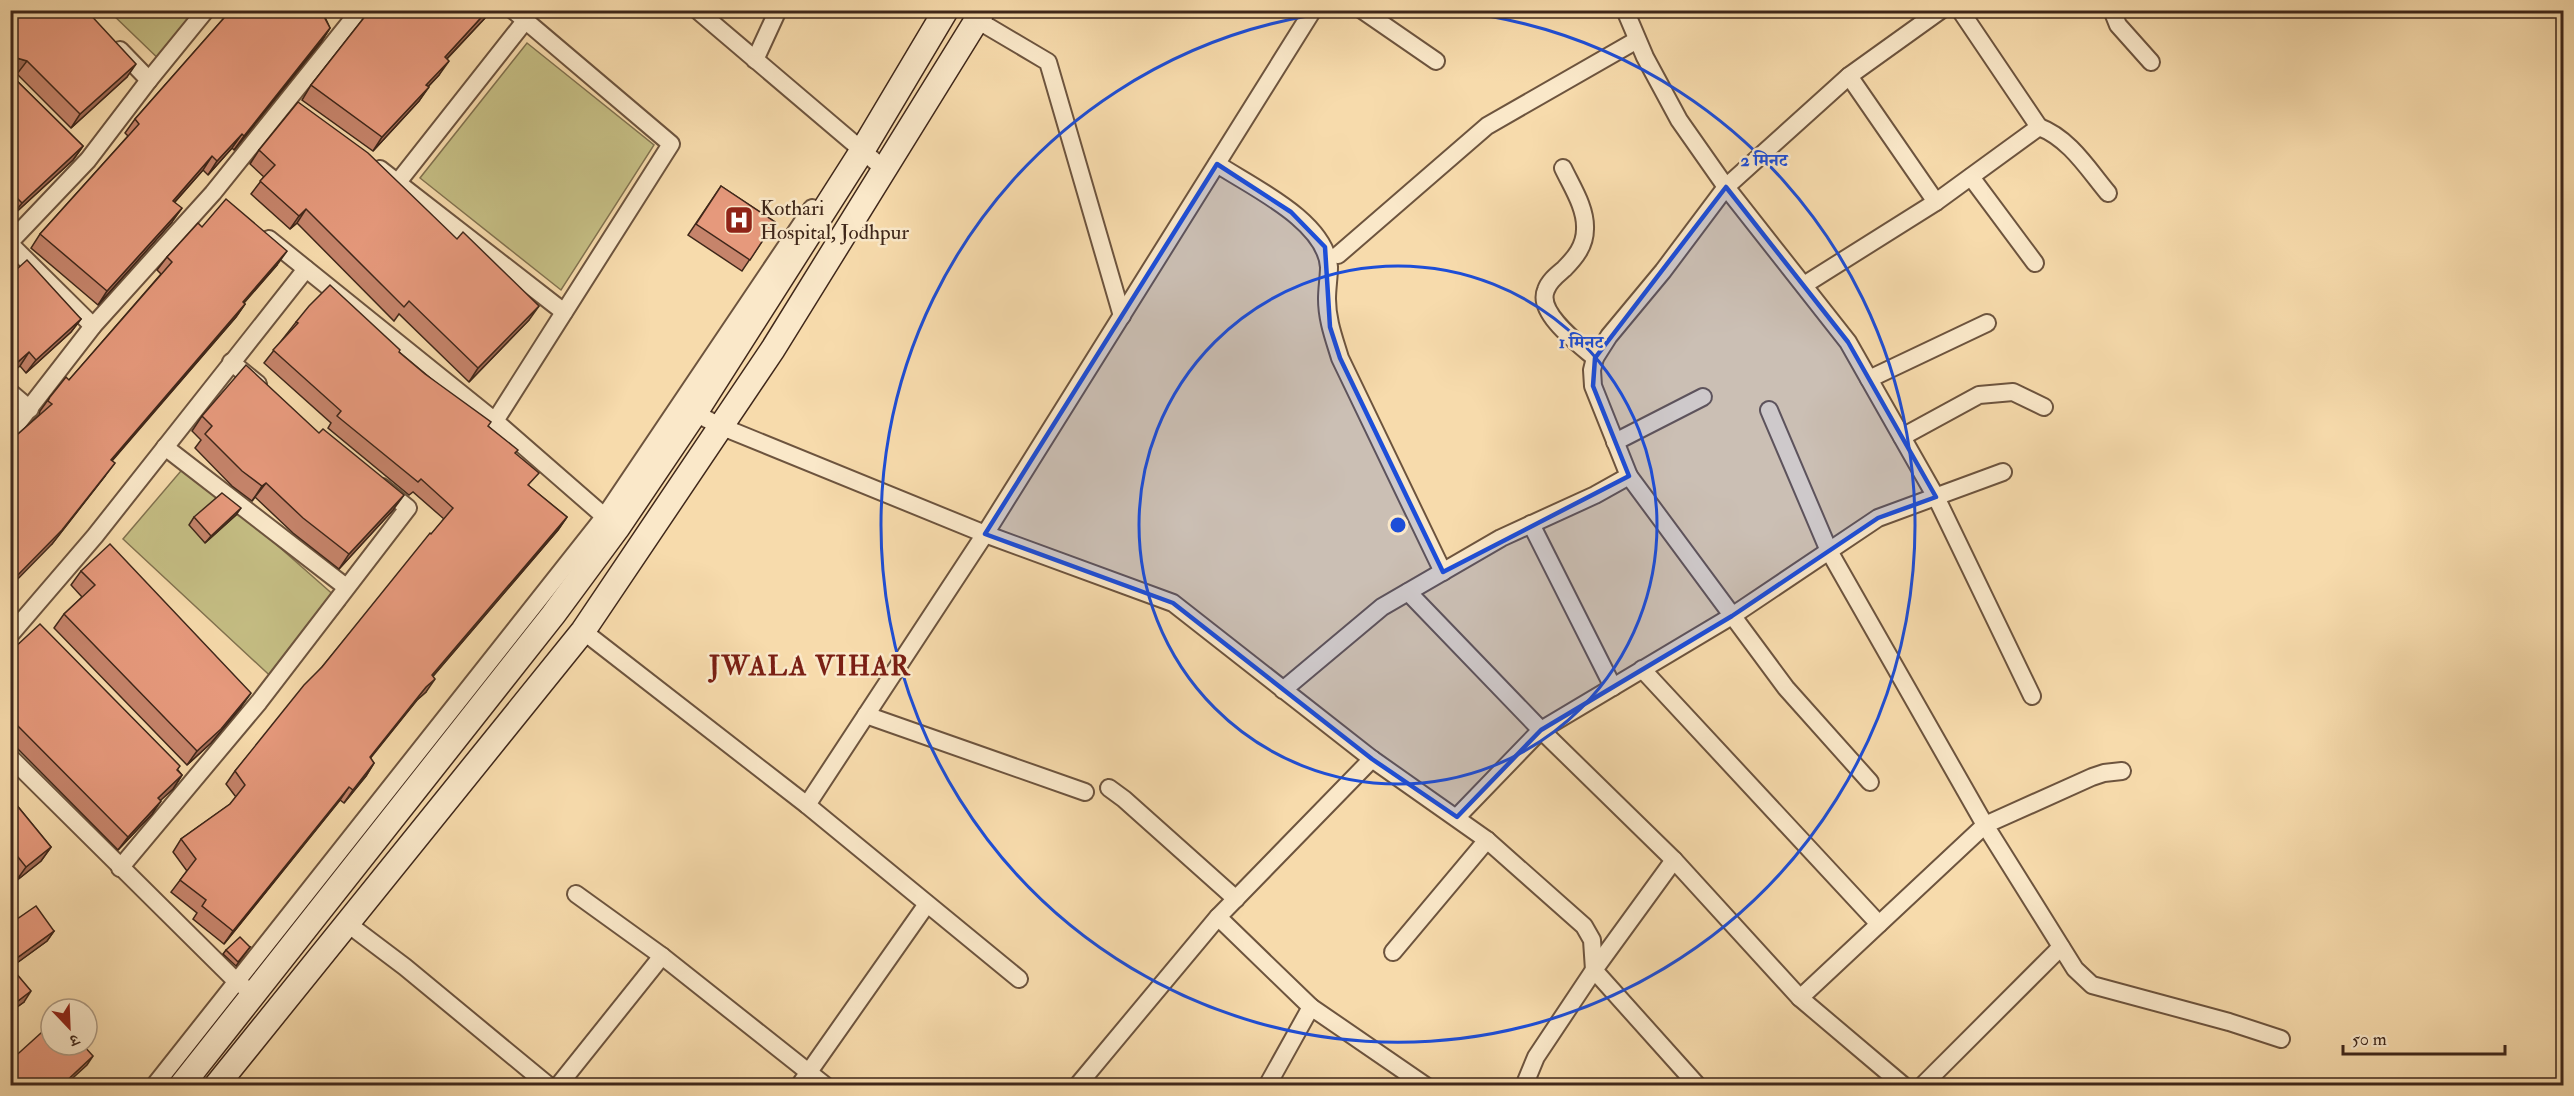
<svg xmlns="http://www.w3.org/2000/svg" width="2574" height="1096" font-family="'IM FELL Double Pica','Noto Serif Devanagari',serif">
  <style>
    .green { fill: #c5be84; stroke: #82724f; stroke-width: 1.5 }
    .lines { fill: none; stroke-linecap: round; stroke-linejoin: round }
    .street-casing { stroke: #6d543e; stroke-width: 20 }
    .secondary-casing { stroke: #3f271a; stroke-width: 27 }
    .street { stroke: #fae8c9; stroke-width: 16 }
    .secondary { stroke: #fae8c9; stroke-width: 24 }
    .wall { fill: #c6846b; stroke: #3f271a; stroke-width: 1.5 }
    .shaded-wall { fill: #a16b57; stroke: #3f271a; stroke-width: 1.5 }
    .building { fill: #e6997c; stroke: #3f271a; stroke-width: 1.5 }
    .marked { fill: #1d4ed8; fill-opacity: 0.2; stroke: #1d4ed8; stroke-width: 4.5; stroke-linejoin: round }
    .ring { fill: none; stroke: #1d4ed8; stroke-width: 3 }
    .labels { text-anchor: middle; stroke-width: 5; stroke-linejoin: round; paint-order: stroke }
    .poi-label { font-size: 21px; fill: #3f271a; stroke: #fae8c9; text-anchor: start }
    .district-label { font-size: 27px; font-weight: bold; letter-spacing: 1.5px; fill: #7a1f14; stroke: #fae8c9 }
    .centre { fill: #1d4ed8; stroke: #fae8c9; stroke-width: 3 }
    .ring-label { font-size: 18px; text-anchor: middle; font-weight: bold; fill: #1d4ed8; stroke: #fae8c9; stroke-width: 5; stroke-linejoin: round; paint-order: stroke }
  </style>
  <rect width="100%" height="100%" fill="#f7dbac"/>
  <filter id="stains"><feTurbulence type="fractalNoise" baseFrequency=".00333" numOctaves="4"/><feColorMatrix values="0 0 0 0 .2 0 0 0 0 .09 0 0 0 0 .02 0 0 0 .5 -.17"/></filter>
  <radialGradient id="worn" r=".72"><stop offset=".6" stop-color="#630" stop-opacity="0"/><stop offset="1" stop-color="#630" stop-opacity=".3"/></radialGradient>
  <g class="green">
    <polygon points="109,11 215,11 166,66"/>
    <polygon points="527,43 654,145 561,290 420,178"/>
    <polygon points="186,465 345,605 280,685 123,539"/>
  </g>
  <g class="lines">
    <g class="street-casing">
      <g id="street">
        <polyline points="697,10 884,169"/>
        <polyline points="1362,10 1436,61"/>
        <polyline points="1625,10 1645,57 1679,120 1726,187 1848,342 1936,497 2032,696"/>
        <polyline points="2112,10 2118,25 2151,62"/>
        <polyline points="977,20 1048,62 1122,316"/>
        <polyline points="120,50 149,80"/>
        <polyline points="755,60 778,10"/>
        <polyline points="1849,76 1936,202"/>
        <path d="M2039 127C2069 138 2088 169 2108 193"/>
        <path d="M1217 164C1252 187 1326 221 1329 267 1329 277 1327 288 1327 299 1327 320 1334 338 1340 358L1443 572"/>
        <path d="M1563 168C1572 187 1586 208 1585 229 1585 246 1575 258 1564 269 1557 275 1549 281 1546 290 1536 313 1580 345 1595 358"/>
        <polyline points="380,169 564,312"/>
        <polyline points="1971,177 2035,263"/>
        <polyline points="398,182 525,21"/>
        <polyline points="269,239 495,421 612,523"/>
        <polyline points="10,242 88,160 149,80 206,10"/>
        <polyline points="10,244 93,326"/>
        <polyline points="1338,255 1487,126 1637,40"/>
        <polyline points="1804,285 1936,202 2039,127 1960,10"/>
        <polyline points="231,362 258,384"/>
        <polyline points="1869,379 1987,323"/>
        <polyline points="10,392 30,409"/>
        <polyline points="695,413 720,426 985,534 1173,603 1372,759 1487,840 1584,926 1592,940 1594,970 1698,1086"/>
        <polyline points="495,421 671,144 513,10"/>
        <polyline points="10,433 93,326 213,193 360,10"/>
        <polyline points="1902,437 1979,395 2013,392 2044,407"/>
        <polyline points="1615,442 1703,397"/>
        <polyline points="165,447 346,587"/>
        <polyline points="1629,476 1593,386 1592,370 1595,358 1609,336 1663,271 1726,187 1849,76 1941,10"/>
        <polyline points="1531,524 1613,687"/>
        <polyline points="1408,592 1541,730 1674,860"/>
        <polyline points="583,631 807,805 1019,979"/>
        <polyline points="10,635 95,536 306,269"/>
        <polyline points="1642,669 1879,924"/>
        <polyline points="1283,690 1382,607 1501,538 1595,495 1629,476 1786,688 1870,782"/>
        <polyline points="866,715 1085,792"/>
        <polyline points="10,757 236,981 243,986"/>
        <polyline points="2122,771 2104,773 2092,777 1985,825 2075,969 2092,985 2229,1022 2281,1039"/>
        <polyline points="1109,788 1124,799 1236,899"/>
        <polyline points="807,805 985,534 1313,10"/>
        <polyline points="1457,817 1541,730 1732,616 1878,518 2003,472"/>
        <polyline points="120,868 259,702 408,508 382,487"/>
        <polyline points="576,894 662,956 826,1086"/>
        <polyline points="348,924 405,967 549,1086"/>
        <polyline points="1393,952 1487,840"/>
        <polyline points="1800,998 1904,1086"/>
        <polyline points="1311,1007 1218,917 1372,759"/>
        <polyline points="154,1086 604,517 812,208"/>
        <polyline points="558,1086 662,956"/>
        <polyline points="799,1086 927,904"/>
        <polyline points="1077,1086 1218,917"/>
        <polyline points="1267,1086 1311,1007 1426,1086"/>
        <polyline points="1524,1086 1536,1057 1594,970 1674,860 1800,998 1985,825 1829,551 1769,410"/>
        <polyline points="1922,1086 2061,947"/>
      </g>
    </g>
    <g class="secondary-casing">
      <g id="secondary">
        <polyline points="181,1086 553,615 618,527 695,413 862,151 946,10"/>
        <polyline points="216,1086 583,631 773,349 983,10"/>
      </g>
    </g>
    <use href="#street" class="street"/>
    <use href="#secondary" class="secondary"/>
  </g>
  <g class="wall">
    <polygon points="10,10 127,77 71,128 17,74"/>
    <polygon points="231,10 328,10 324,15 330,28 321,42 234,150 232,148 208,175 203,170 175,202 172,222 98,305 31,248 40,234 128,136 125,133 135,119"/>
    <polygon points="370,10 490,10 485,18 447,59 439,75 428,87 419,101 373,151 302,100 311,85"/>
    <polygon points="10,73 12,76 83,146 73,160 12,216 10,214"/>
    <polygon points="259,150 529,320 469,382 399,314 394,321 297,223 290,229 251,194 264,177 250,164"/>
    <polygon points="721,186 775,222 742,271 688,235"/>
    <polygon points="202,227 277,265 244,303 245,304 236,317 112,461 105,476 52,544 18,434 39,415 40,411 50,397 69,380 161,274 157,270 167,257"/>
    <polygon points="16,270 81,319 71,332 26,373 20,366"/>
    <polygon points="296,322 399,352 488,426 515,454 529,486 567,517 558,530 433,676 426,692 417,700 370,758 374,763 366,776 344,803 340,800 224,944 193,919 197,913 171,892 187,871 173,852 181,839 230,804 236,797 226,784 235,771 322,667 444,519 413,492 409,495 328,428 331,423 264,363"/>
    <polygon points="202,416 393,510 339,569 293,533 255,497 252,501 232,486 195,448 201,440 192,431"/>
    <polygon points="236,515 205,543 189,525 194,517"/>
    <polygon points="81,571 241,707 211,743 187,765 54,628 64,614 82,597 71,585"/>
    <polygon points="13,649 178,770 182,775 173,789 160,800 152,814 118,850 10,741 10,653"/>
    <polygon points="10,797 51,847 41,861 16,881 10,874"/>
    <polygon points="10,924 54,931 47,941 11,967 24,1002 10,1012"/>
    <polygon points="250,947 236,966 223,954 226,950"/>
  </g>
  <g class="shaded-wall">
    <polygon points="488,10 490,10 485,18 435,71 445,57"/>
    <polygon points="330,28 321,42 234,150 244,136"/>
    <polygon points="17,58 27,61 17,74 10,72 10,63"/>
    <polygon points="449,61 439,75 416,99 426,85"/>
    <polygon points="136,64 127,77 71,128 80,114"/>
    <polygon points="429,87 419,101 373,151 382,137"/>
    <polygon points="242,134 232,148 208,175 217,161"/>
    <polygon points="83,146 73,160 12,216 22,203"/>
    <polygon points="212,156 203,170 163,215 173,201"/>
    <polygon points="182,208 172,222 98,305 107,291"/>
    <polygon points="306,209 297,223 290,229 299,216"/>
    <polygon points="287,251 277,265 233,315 243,302"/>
    <polygon points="245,304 236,317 101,473 111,460"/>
    <polygon points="539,306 529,320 469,382 478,368"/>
    <polygon points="81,319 71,332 26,373 36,360"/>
    <polygon points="29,352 20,366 10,374 10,369"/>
    <polygon points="115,463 105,476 52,544 10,587 10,583"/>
    <polygon points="266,483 255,497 252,501 262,486"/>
    <polygon points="404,495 393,510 339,569 349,554"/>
    <polygon points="241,508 236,515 205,543 211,536"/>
    <polygon points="567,517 558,530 423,688 432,675"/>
    <polygon points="435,679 426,692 417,700 361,770 370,757 426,687"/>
    <polygon points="251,693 241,707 211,743 187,765 197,751"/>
    <polygon points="374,763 366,776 344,803 353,790"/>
    <polygon points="182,775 173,789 149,811 158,798"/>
    <polygon points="349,787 340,800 224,944 233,931"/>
    <polygon points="161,801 152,814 118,850 128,837"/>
    <polygon points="51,847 41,861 16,881 26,867"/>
    <polygon points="54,931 47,941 10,968 10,963"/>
    <polygon points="31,991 24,1002 10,1012 10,1009 14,1004"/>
    <polygon points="93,1056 87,1065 64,1086 61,1086"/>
  </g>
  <g class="building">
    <polygon points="10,10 86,10 136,64 80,114 27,61 17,58 12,61 10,66"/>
    <polygon points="231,10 325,10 322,13 330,28 244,136 242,134 217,161 212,156 173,201 182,208 107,291 40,234 139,124 135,119"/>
    <polygon points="370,10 488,10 445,57 449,61 426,85 429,87 382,137 311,85"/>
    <polygon points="10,73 12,76 83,146 22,203 10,191"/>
    <polygon points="298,102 368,153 457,239 463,232 539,306 478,368 409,301 404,307 306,209 299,216 260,181 275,165 259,150"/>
    <polygon points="721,186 775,222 750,260 696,224"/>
    <polygon points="226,199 287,251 243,302 245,304 111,460 115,463 62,530 10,583 10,426 18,434 52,404 48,401 50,397 66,377 69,380 172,262 167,257 198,223 202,227"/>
    <polygon points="27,260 81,319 36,360 29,352 10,369 10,262 16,270"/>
    <polygon points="330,285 400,350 399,352 425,374 491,422 488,426 518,450 515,453 539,473 528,485 567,517 432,675 435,679 426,687 370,757 374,763 353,790 349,787 233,931 202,906 206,900 180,880 196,859 181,839 230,804 245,785 235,771 304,685 322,667 430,533 431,534 453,508 421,479 418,482 337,416 341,411 273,350 298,323 296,322 309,306"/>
    <polygon points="246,365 319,433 323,429 404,495 349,554 303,518 266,483 262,486 242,471 205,434 212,426 202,416"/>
    <polygon points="222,493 241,508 211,536 194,517"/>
    <polygon points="110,544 251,693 221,729 197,751 64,614 95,585 81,571"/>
    <polygon points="40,624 180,766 177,770 182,775 158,798 161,801 128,837 10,718 10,655 15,651 13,649"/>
    <polygon points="10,797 51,847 26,867 10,847"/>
    <polygon points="36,906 54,931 10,963 10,924"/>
    <polygon points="240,937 250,947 238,962 226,950"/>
    <polygon points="10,966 31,991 14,1004 10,998"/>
    <polygon points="51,1024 51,1045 83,1045 93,1056 61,1086 31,1086 30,1085 29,1086 10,1086 10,1061"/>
  </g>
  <path class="marked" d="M1217 164 1291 212 1325 247 1330 327 1340 358 1443 572 1629 476 1593 386 1595 358 1726 187 1848 342 1936 497 1878 518 1732 616 1541 730 1457 817 1372 759 1173 603 985 534Z"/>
  <g class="ring">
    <circle cx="1398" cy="525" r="259"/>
    <path d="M1452 11A517 517 0 1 1 1344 11"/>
  </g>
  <defs>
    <g id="hospital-square" transform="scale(1.5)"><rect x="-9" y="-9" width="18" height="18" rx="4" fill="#8f2418" stroke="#fae8c9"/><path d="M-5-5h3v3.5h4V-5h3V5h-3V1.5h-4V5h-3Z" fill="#fff"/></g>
  </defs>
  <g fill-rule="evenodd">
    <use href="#hospital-square" x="739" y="220"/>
  </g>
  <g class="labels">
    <g class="poi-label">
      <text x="760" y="215">Kothari<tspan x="760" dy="24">Hospital, Jodhpur</tspan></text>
    </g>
    <g class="district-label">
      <text x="810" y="675">JWALA VIHAR</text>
    </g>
  </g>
  <circle cx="1398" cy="525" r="9" class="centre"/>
  <g class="ring-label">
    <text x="1764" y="166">2 मिनट</text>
    <text x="1581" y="348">1 मिनट</text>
  </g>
  <rect width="2574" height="1096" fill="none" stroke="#f7dbac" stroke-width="36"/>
  <rect x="12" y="12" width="2550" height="1072" fill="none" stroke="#3f271a" stroke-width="3"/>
  <rect x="18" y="18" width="2538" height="1060" fill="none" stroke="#3f271a" stroke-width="1.5"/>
  <g transform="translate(69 1027) rotate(157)"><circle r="28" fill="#fae8c9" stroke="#af9b83" stroke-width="1.5"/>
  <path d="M0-4.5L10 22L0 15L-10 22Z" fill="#8f2418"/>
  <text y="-9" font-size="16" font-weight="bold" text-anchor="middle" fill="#3f271a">उ</text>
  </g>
  <path d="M2343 1045v9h162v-9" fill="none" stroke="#3f271a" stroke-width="3"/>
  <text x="2352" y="1045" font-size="18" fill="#3f271a" stroke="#fae8c9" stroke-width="4.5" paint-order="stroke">50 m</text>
  <rect width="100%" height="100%" filter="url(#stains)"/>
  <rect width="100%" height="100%" fill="url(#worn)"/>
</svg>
